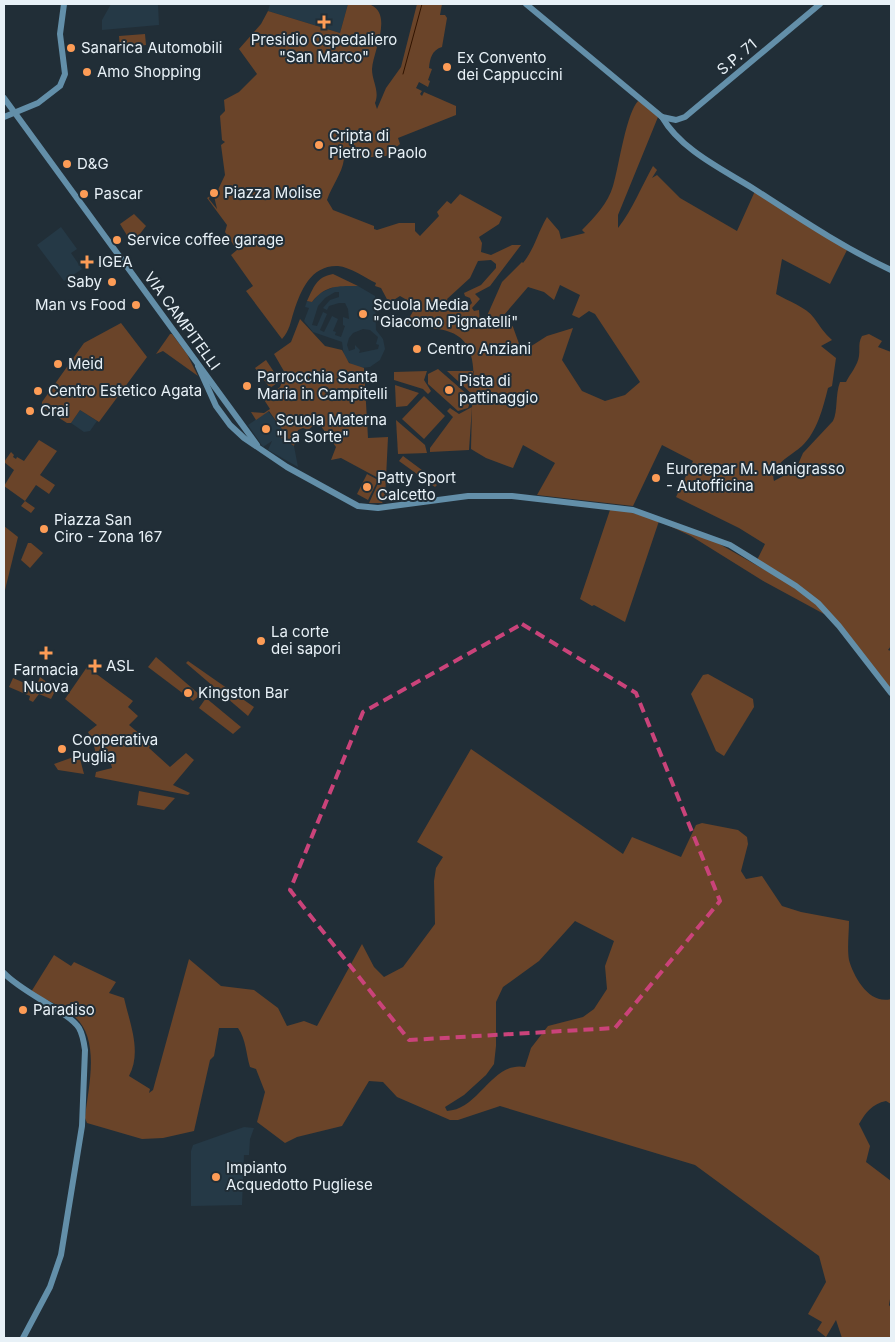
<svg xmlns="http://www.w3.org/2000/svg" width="895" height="1342" font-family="Inter,sans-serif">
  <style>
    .built { fill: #253946; fill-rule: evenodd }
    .green { fill: #6a4429; fill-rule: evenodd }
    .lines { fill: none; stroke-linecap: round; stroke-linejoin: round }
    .stream { stroke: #301300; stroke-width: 1 }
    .secondary { stroke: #638fa9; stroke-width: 6 }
    .marked { fill: none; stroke: #ca437a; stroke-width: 4; stroke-dasharray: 10 6; stroke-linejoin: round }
    .poi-dot { fill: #fd9c56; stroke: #212e37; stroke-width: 2 }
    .labels { text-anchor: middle; stroke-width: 4; stroke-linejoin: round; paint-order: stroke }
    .poi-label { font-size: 15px; fill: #e8f1f7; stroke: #212e37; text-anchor: start }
    .street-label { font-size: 15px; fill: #e8f1f7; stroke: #212e37 }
  </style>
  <rect width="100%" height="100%" fill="#212e37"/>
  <g class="built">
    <polygon points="111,4 158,4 159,25 102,30 102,20"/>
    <polygon points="270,4 348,4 340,33 268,11"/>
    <polygon points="61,227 77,249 71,253 82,269 64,281 37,245"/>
    <path d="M336 286H358L375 296 376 330 383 339 385 349 380 360 370 367 361 368 352 365 344 357 342 342 313 332 304 321 309 308 305 307 307 301 312 302 320 293ZM335 292H339V297L330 300 323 308 327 310 329 306 339 303H345L348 309 349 319 343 317V325L345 326 341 337 335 335 336 332 333 331 338 319 332 316 324 332 320 330 327 314 323 312 317 326 312 325 318 306 325 298ZM363 329 370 330 378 337 376 344 379 345 378 349 359 353 360 350 355 345V349L349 351 347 345 349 338 353 333Z"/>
    <polygon points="80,410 97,421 90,431 84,432 71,423"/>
    <polygon points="268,411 284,432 279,436 294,446 298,467 268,450 272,441 263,447 248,425"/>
    <polygon points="244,1127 254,1128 250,1139 249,1155 244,1155 242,1205 191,1206 191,1151 193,1145"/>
  </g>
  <g class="green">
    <path d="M348 4C355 4 365 2 371 5 393 15 373 52 372 69 372 81 380 91 375 103L377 109 386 88 401 67 417 4H442L440 15H445L447 18 442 47C432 50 430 58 429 68L432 69 428 80 430 81 428 87 419 82 416 88 422 91 420 94 422 96 424 92 456 106V115L398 138 400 144 386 156 344 159C342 174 332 185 327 200L333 210 374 226V229L377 230 399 223H415V231L420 236 439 216 437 212 447 201 451 204 460 194 502 217 499 224 479 237 482 243 481 252 491 255 512 245H521L490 286 475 294 480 299 472 308 474 311 479 310 480 324 483 325 502 282 522 262 523 263C535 248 537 234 547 217L559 231 561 239 585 233 582 230C595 217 608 203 613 186 619 167 626 112 639 100L658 117 618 215V228C633 209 641 187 653 166L657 170 652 178 657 175 680 198 737 231 755 191 847 250 830 284 782 259 776 294C788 301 806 307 814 318 820 326 824 333 832 340L821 346 836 358 832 386 828 388C823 408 817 432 802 446 792 455 769 466 774 481L796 469 803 453 833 421C838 411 835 395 840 382H846C850 374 858 365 859 356 860 348 858 343 862 336L869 334 882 341 878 347 891 352V646L888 650 891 651V689L822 605 757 560 765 544 739 528 676 497 693 461 662 445 633 506 537 495 555 463 523 445 513 468 486 458 471 449 472 407 469 450 430 452V448L453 417 447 411 450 408 459 414 472 407 473 395 447 371H474L473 392C479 323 445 328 392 327L391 318 404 322C409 320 415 310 414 304L400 296 389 303 381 288 375 286 376 283C366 278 350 267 338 266 311 265 301 290 294 311 290 323 290 330 282 339L246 291 253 286 231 255 237 250 225 232 227 225 207 198 210 196 209 199 217 209 214 196H211L216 194 225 175 221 145 225 142 222 140 220 116 225 111 224 100 239 92 257 74 239 49 261 24 268 11 340 33ZM491 260 496 264V268L481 285 464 293 465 296 470 298 472 303 466 309H451L447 299 470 278 478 261ZM560 285 580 295 572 315 579 318 589 311 595 314 640 382 625 395 605 401 582 391 562 360 573 328 547 336 522 352 513 327 504 315 528 287 544 292 554 300Z"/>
    <polygon points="145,34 146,45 120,48 119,36"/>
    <polygon points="134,214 146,226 136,239 128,237 120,224"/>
    <path d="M333 274 358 286C338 286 325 285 312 302L307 301C314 287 316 277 333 274Z"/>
    <polygon points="300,319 325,346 342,350 349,363 364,368 368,438 388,437 385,499 382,503 369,503 380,479 341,458 331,460 336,447 318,422 308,430 303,428 298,430 294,446 279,436 284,432 269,411 256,420 251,412 264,413 270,409 261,395 265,390 276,390 280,387 285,373 274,354 291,342"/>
    <polygon points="121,323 147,357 99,422 80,410 71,423 67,423 42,407 42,402 84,343"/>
    <polygon points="170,334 172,334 187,354 198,376 163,351 156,354"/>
    <polygon points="266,360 280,381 270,388 255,368"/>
    <polygon points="438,369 469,396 470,403 468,408 458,411 428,384 428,374"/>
    <polygon points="427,371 424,380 431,391 428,394 423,389 394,380 394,372"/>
    <polygon points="395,385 419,393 407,406 396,407"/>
    <polygon points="424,396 445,416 424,439 402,419"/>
    <polygon points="396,420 425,445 427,453 398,454"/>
    <polygon points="39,440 57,451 40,475 55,485 49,494 36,485 25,501 35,508 31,513 21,506 25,501 4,486 14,470 4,462 11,452 14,455 13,457 16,459 17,457 24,461"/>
    <polygon points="403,456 434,479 432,482 437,485 435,487 399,461"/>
    <polygon points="367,474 378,480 368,500 357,494"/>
    <polygon points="611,507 695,530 793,586 824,610 824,614 765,582 691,536 659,521 625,622 594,605 592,606 580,599"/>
    <polygon points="4,526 18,537 4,594"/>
    <polygon points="28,543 31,543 43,553 30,568 21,560"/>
    <polygon points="156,657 200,695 193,701 148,667"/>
    <polygon points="188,661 254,707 248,716 186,663"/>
    <polygon points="87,667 133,701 128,707 138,716 129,725 141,735 139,737 150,746 149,748 170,767 186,753 194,760 173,785 190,793 188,795 95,777 96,772 112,768 108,752 96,754 93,742 88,732 97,725 65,699"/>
    <polygon points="708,674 753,699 754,707 724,756 716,751 691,694 703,675"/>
    <polygon points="40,677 56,689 51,699 39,694 33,702 29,700 30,696 9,687 13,678 50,694 52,688 38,682"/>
    <polygon points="206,698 241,727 233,734 199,708"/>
    <path d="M471 749 623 854 632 837 681 857 696 825 702 823 738 830 747 837 748 844 741 871 746 879 762 876 782 906 801 912 849 921C849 933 847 948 849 960 854 978 870 1005 891 999V1104L886 1101C872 1104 866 1112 859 1124L870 1146 866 1162 891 1181V1293L889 1305 891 1308V1338H842L836 1320 826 1337 817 1330 822 1322 808 1314 826 1282 819 1256 695 1165 500 1106 458 1120H450L397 1097 383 1082 369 1081 342 1126 297 1137 285 1143 257 1122 265 1092 256 1069 250 1067C246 1054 246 1039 238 1028H219L214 1056 210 1060 194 1131 163 1138 142 1139 87 1123 85 1118C88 1088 101 1040 75 1017 64 1006 45 1000 31 992L54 955 71 966 74 962 116 982 109 993 124 998C130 1024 142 1052 129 1076L150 1089 149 1093 153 1090 156 1079 189 959 221 986 254 990 278 1008 287 1026 304 1021 317 1026 362 944 374 967 384 977 403 967 435 924 434 881 436 868 443 857 417 842ZM575 921 614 941 605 966 607 989 594 1009 583 1017 548 1026 531 1048 525 1067C492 1061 479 1110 447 1111L445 1107 464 1095 486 1075 494 1064 496 1046V1002L503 987 539 961Z"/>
    <polygon points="79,755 84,774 58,770 54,764"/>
    <polygon points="139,791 175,798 164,810 137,805"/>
  </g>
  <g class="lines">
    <polyline class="stream" points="403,74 422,4"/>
    <g class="secondary">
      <polyline points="526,4 662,117 676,120 685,117 820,4"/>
      <polyline points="4,98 257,445"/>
      <polyline points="4,117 38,103 60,86 65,74 60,34 64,4"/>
      <path d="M662 117C681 150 722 169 754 189 799 218 842 247 891 270"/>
      <polyline points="198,366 216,406 230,425 244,438 287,467 358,506 378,508 468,496 512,496 633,510 730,545 796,586 818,603 839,626 891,693"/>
      <path d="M4 973C21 992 69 1012 79 1028 83 1035 84 1043 85 1050L82 1126 61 1255 50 1287 23 1338"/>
    </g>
  </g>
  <path class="marked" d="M522 624 636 693 720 901 615 1028 409 1040 290 890 363 712Z"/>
  <g class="poi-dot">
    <path d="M321.5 14.5h5v5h5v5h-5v5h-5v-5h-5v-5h5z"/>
    <circle cx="71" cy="48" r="5"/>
    <circle cx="447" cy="67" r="5"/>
    <circle cx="87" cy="72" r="5"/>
    <circle cx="319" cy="145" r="5"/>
    <circle cx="67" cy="164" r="5"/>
    <circle cx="214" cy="193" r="5"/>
    <circle cx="84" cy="194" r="5"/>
    <circle cx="117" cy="240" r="5"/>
    <path d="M84.5 254.5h5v5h5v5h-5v5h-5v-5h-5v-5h5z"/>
    <circle cx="112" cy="282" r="5"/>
    <circle cx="136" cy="305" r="5"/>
    <circle cx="363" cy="314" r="5"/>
    <circle cx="417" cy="349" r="5"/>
    <circle cx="58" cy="364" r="5"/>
    <circle cx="247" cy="386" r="5"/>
    <circle cx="449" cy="390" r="5"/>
    <circle cx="38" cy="391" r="5"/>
    <circle cx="30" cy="411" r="5"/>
    <circle cx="266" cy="429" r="5"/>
    <circle cx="656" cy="478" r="5"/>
    <circle cx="367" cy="487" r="5"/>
    <circle cx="44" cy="529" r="5"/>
    <circle cx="261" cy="641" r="5"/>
    <path d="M43.5 645.5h5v5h5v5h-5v5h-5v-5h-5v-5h5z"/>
    <path d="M92.5 658.5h5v5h5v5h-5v5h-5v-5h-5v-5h5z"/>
    <circle cx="188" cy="693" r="5"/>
    <circle cx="62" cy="749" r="5"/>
    <circle cx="23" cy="1010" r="5"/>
    <circle cx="216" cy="1177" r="5"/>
  </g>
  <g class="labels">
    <g class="poi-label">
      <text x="324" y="45" text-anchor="middle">Presidio Ospedaliero<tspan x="324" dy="17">"San Marco"</tspan></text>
      <text x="81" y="53">Sanarica Automobili</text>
      <text x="457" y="63">Ex Convento<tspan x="457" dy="17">dei Cappuccini</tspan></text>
      <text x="97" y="77">Amo Shopping</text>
      <text x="329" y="141">Cripta di<tspan x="329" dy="17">Pietro e Paolo</tspan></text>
      <text x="77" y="169">D&amp;G</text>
      <text x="224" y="198">Piazza Molise</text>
      <text x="94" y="199">Pascar</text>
      <text x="127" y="245">Service coffee garage</text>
      <text x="98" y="267">IGEA</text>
      <text x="102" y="287" text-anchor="end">Saby</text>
      <text x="126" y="310" text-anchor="end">Man vs Food</text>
      <text x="373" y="310">Scuola Media<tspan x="373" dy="17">"Giacomo Pignatelli"</tspan></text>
      <text x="427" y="354">Centro Anziani</text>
      <text x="68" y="369">Meid</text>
      <text x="257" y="382">Parrocchia Santa<tspan x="257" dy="17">Maria in Campitelli</tspan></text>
      <text x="459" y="386">Pista di<tspan x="459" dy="17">pattinaggio</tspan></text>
      <text x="48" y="396">Centro Estetico Agata</text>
      <text x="40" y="416">Crai</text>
      <text x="276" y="425">Scuola Materna<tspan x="276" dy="17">"La Sorte"</tspan></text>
      <text x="666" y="474">Eurorepar M. Manigrasso<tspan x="666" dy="17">- Autofficina</tspan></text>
      <text x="377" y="483">Patty Sport<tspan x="377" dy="17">Calcetto</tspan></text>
      <text x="54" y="525">Piazza San<tspan x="54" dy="17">Ciro - Zona 167</tspan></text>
      <text x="271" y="637">La corte<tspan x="271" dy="17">dei sapori</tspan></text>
      <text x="106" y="671">ASL</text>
      <text x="46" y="675" text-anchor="middle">Farmacia<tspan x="46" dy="17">Nuova</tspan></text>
      <text x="198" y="698">Kingston Bar</text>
      <text x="72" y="745">Cooperativa<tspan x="72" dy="17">Puglia</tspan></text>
      <text x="33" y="1015">Paradiso</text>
      <text x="226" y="1173">Impianto<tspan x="226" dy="17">Acquedotto Pugliese</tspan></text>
    </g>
    <g class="street-label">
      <text transform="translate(737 57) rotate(-40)" y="5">S.P. 71</text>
      <text transform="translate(182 321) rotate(54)" y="5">VIA CAMPITELLI</text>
    </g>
  </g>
  <rect width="895" height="1342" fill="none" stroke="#e8f1f7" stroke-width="10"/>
</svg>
